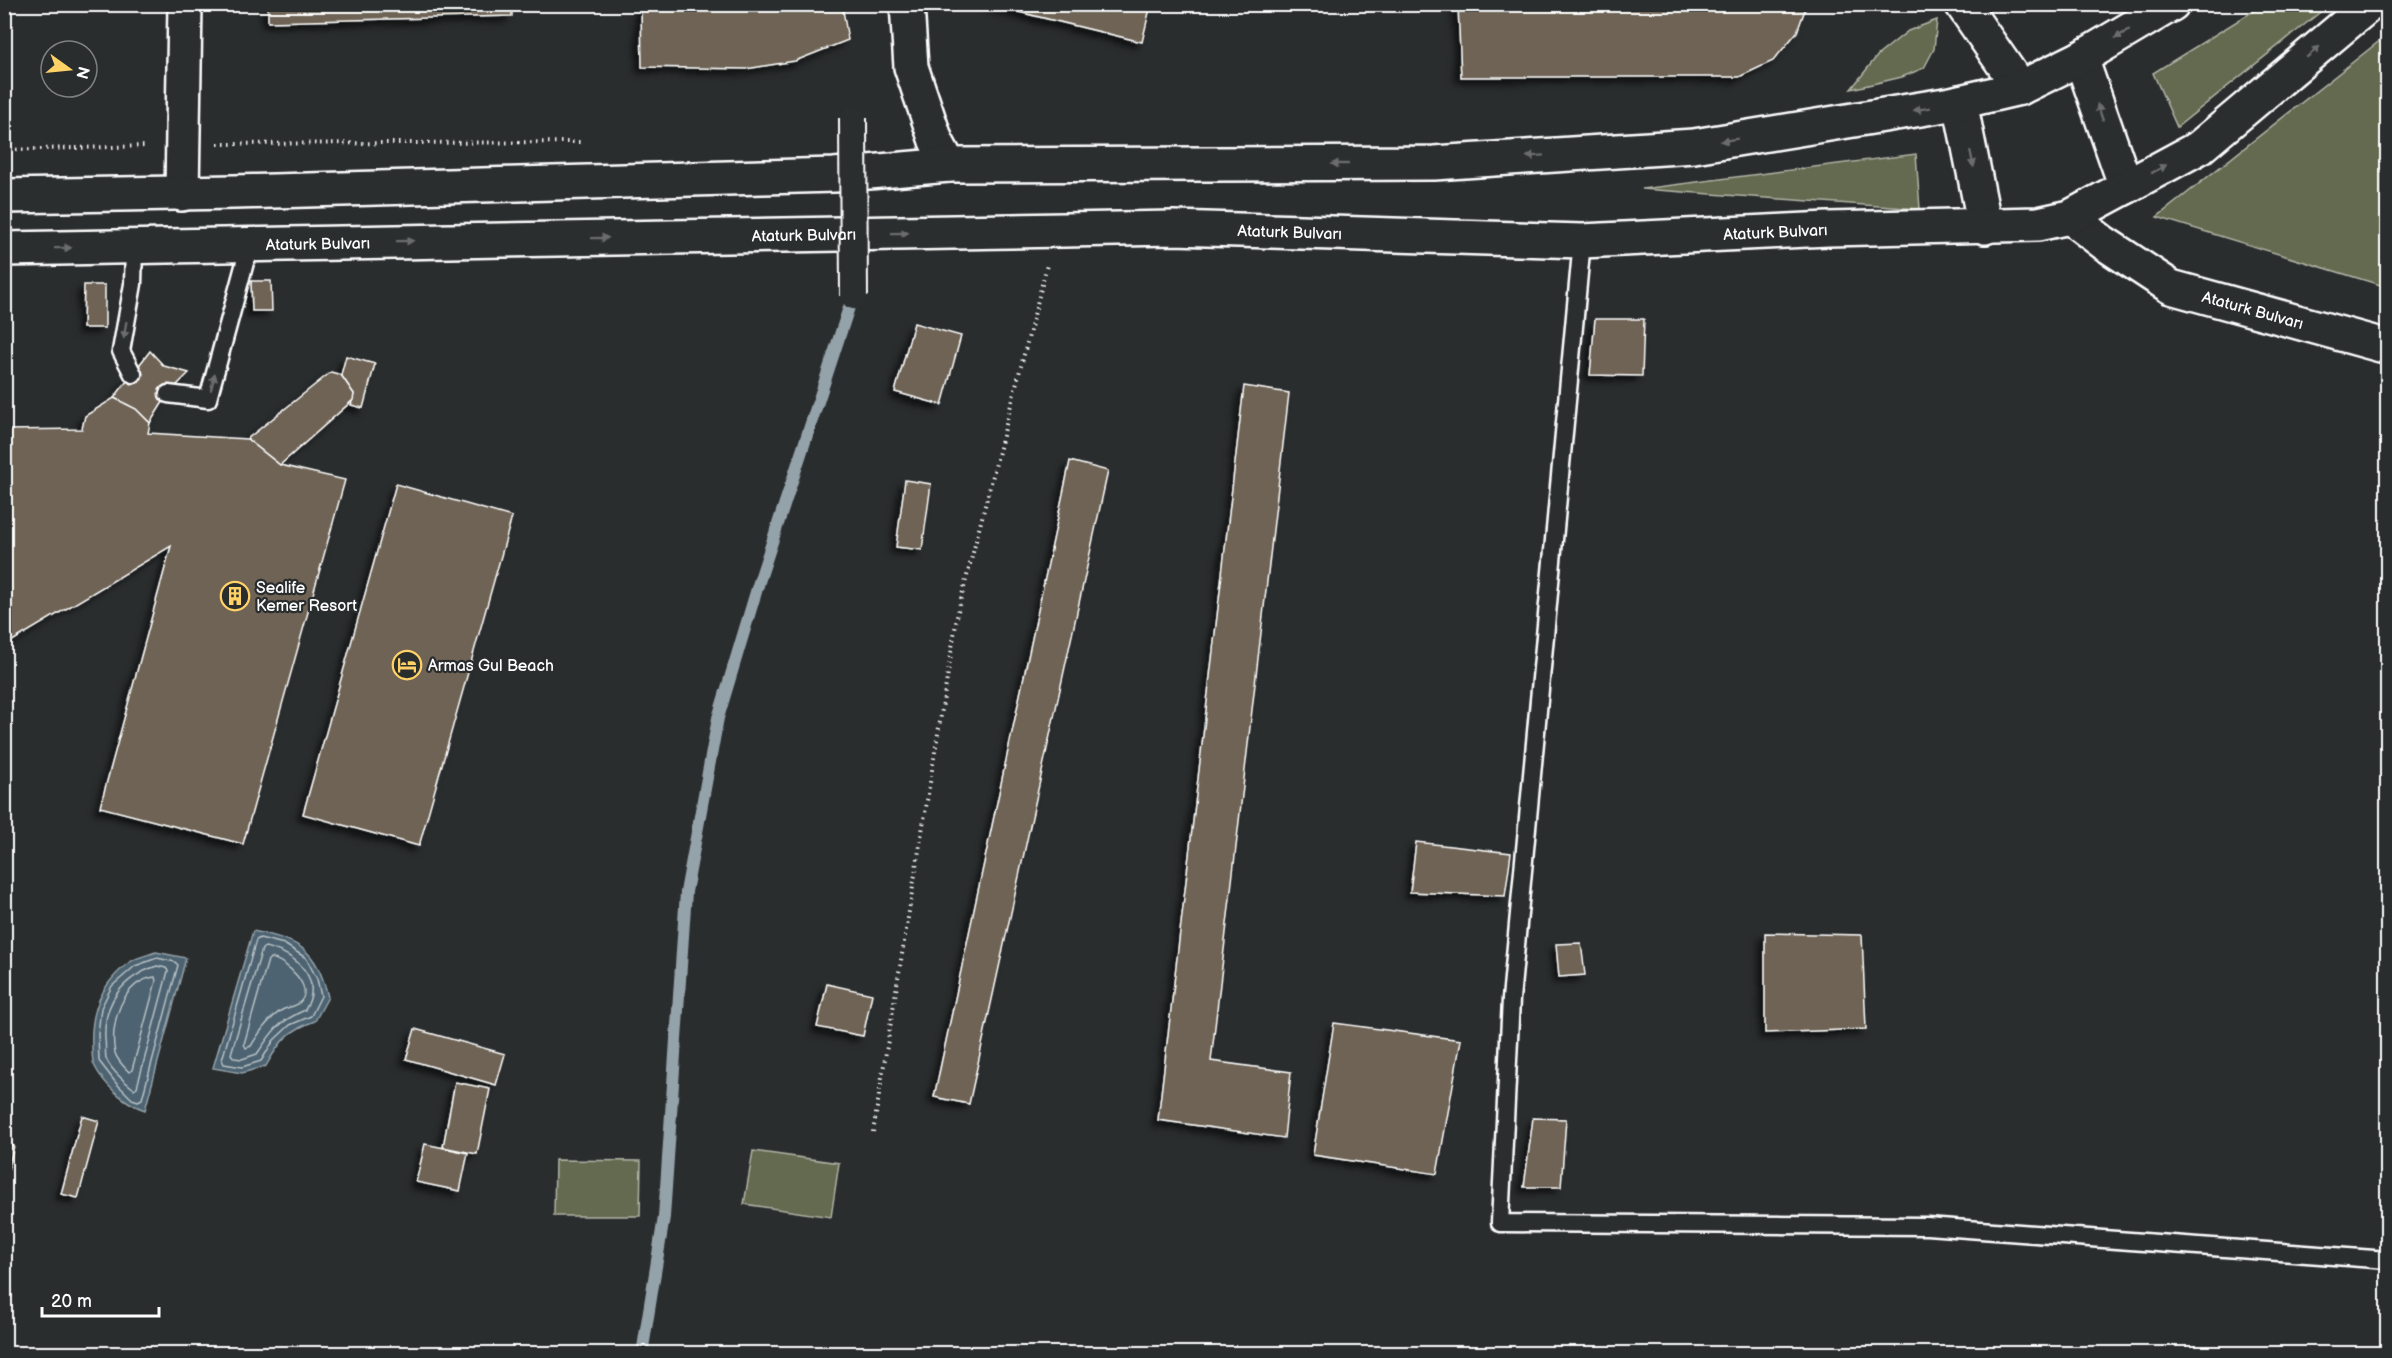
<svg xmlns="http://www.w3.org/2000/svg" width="2392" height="1358" font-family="'Balsamiq Sans',sans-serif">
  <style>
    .green { fill: #646b50; stroke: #b2b5a8; stroke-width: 1.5 }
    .water { fill: #4d6471; stroke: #94a2aa; stroke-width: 1.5 }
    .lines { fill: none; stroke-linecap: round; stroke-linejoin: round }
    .shore { stroke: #b8c1c6; stroke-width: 1.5 }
    .stream { stroke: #94a2aa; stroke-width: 12 }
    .building { fill: #6e6354; stroke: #fff; stroke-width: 1.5; filter: url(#shadow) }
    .service-casing { stroke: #fff; stroke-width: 21 }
    .minor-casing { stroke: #fff; stroke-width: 38 }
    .secondary-casing { stroke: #fff; stroke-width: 38 }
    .path { stroke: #fff; stroke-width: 4; stroke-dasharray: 1.5 4.5; stroke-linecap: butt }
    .service { stroke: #2a2d2e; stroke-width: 16 }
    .minor { stroke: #2a2d2e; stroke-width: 33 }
    .secondary { stroke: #2a2d2e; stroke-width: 33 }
    .pedestrian-bridge-casing { stroke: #fff; stroke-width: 30; stroke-linecap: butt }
    .pedestrian-bridge { stroke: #2a2d2e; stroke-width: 26 }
    .oneway { fill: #6a6c6d }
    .labels { text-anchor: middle; stroke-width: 4.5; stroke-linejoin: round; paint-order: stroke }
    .street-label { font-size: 16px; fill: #fff; stroke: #2a2d2e }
    .poi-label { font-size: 16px; fill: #fff; stroke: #2a2d2e; text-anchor: start }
  </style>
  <defs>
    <filter id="shadow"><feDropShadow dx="-5.5" dy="5.5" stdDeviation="3" flood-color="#0009"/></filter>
  </defs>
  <rect width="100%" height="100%" fill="#2a2d2e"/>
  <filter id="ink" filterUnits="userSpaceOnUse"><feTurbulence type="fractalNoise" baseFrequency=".0167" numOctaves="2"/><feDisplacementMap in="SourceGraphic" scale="12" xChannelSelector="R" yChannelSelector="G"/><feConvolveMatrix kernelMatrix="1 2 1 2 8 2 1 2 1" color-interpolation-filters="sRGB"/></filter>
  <g filter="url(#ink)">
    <g class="green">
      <polygon points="2263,5 2329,5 2177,127 2153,73"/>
      <polygon points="1937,20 1934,49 1924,68 1902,77 1851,89 1878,55 1908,31"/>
      <polygon points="2387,35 2387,287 2157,217"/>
      <polygon points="1916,154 1920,209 1642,189"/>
      <polygon points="753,1151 839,1163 831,1217 744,1204"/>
      <polygon points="555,1160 641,1161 640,1216 554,1216"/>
    </g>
    <g class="water">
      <path d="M253 931C300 941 316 948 328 997L315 1021C287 1031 280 1041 266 1066L242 1073 213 1068Z"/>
      <path d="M156 952 186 958 145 1110C124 1103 104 1085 94 1065 92 1060 92 1052 92 1046 90 1011 101 983 130 962 137 957 148 955 156 952Z"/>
    </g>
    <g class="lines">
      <g class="shore">
        <polygon points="260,938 284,944 306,958 317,979 321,996 311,1016 290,1025 274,1040 261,1061 242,1067 224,1064 222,1060 256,940"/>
        <path d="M265 947C296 954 324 978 305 1010 278 1022 273 1030 257 1054L242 1059 234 1058 231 1054 262 949Z"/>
        <polygon points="157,958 175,962 178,965 142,1099 138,1101 132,1099 116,1083 99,1061 98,1034 101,1008 112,986 135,966"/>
        <path d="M271 958C286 961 316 988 299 1003 295 1007 287 1007 282 1010 268 1019 259 1033 251 1046L246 1048 244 1044 268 960Z"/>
        <path d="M157 966 166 968 168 971 137 1087 134 1089C125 1082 110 1069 106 1058 105 1053 106 1045 105 1039 103 1002 123 977 157 966Z"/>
        <path d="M155 977 156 981 132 1070 129 1072C124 1067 117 1060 115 1053 109 1025 122 981 155 977Z"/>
      </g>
      <polyline class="stream" points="642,1354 664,1217 686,892 718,718 759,582 854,292"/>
    </g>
    <g class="building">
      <polygon points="268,4 512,4 512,16 268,22"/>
      <polygon points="641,4 842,4 848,40 795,61 746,69 642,67"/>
      <polygon points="986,4 1151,4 1142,42"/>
      <polygon points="1458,4 1807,4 1797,32 1773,61 1739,77 1461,77"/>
      <polygon points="251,281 271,281 272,311 252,311"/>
      <polygon points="84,285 105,285 105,328 83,328"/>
      <polygon points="1595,319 1644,319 1642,376 1590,375"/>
      <polygon points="914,323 961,336 942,405 895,392"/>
      <polygon points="150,351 164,366 189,373 168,394 150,423 136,409 114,398"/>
      <polygon points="346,356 375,364 363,408 351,405 354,394 341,375"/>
      <polygon points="331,372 341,375 354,394 353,400 280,465 247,439"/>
      <polygon points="1244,386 1289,393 1211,1061 1291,1072 1284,1138 1158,1120"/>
      <polygon points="114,398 136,409 150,423 148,433 247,439 280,465 345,480 243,844 100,807 171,546 4,646 4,430 82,429 85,416"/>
      <polygon points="1070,461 1108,471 969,1104 934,1097"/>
      <polygon points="905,480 931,484 922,550 896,547"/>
      <polygon points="396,484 512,517 419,846 303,814"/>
      <polygon points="1416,842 1511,853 1505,896 1410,892"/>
      <polygon points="1765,933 1862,935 1866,1029 1765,1033"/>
      <polygon points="1581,943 1585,975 1559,977 1556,944"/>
      <polygon points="827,984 872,994 863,1036 817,1027"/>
      <polygon points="1334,1023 1461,1040 1437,1174 1313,1155"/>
      <polygon points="415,1029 505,1054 496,1085 406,1059"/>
      <polygon points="455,1082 490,1089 477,1154 443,1147"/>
      <polygon points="82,1116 99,1121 78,1198 61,1194"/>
      <polygon points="1533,1118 1566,1119 1561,1187 1524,1187"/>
      <polygon points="4,1143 14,1146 8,1169 4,1168"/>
      <polygon points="425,1144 468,1153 460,1191 416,1182"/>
    </g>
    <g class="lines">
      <g class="service-casing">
        <g id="service">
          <polyline points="1582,241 1511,999 1500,1223 1927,1226 2388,1260"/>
          <polyline points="133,374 121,351 133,284 134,247"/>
          <polyline points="168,394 208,399 250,244"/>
        </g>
      </g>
      <g class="minor-casing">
        <g id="minor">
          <polyline points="907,4 911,67 936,141 949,165"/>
          <polyline points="1962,4 2020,88"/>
          <polyline points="182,194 185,4"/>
          <path id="s1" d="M2070 217 2104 243 2171 287 2388 347"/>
        </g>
      </g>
      <g class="secondary-casing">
        <g id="secondary">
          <polyline points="2081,58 2126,187"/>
          <polyline points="1960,102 1985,227"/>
          <polyline points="4,196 234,192 834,175 949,165 1434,163 1694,146 1951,104 2020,88 2081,58 2172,4"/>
          <path id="s2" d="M4 249 1174 228 1582 241 1828 229 2038 224 2070 217 2200 147 2370 4"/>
        </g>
      </g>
      <g class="path">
        <polyline points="218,144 582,142"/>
        <polyline points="4,150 147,146"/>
        <polyline points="873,1132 958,611 1047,265"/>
      </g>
      <use href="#service" class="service"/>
      <use href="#minor" class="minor"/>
      <use href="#secondary" class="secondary"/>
      <g class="pedestrian-bridge-casing">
        <polyline id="pedestrian-bridge" points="853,118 854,296"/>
      </g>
      <use href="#pedestrian-bridge" class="pedestrian-bridge"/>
    </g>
    <defs><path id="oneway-solid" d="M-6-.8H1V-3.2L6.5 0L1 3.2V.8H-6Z" transform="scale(1.5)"/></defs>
    <g class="oneway">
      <use href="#oneway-solid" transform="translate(2122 34) rotate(149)"/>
      <use href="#oneway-solid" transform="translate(2313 52) rotate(-40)"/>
      <use href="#oneway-solid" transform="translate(1922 109) rotate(171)"/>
      <use href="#oneway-solid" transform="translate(2100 112) rotate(-109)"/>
      <use href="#oneway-solid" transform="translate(1729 140) rotate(171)"/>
      <use href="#oneway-solid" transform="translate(1535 156) rotate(176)"/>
      <use href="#oneway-solid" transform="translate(1972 159) rotate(78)"/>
      <use href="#oneway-solid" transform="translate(1340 164) rotate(180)"/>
      <use href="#oneway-solid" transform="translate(2159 169) rotate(-29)"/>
      <use href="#oneway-solid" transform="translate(900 233) rotate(-1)"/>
      <use href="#oneway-solid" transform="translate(600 238) rotate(-1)"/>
      <use href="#oneway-solid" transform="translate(405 241) rotate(-1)"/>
      <use href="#oneway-solid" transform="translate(63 248) rotate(-1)"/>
      <use href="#oneway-solid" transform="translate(125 330) rotate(99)"/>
      <use href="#oneway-solid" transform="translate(213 382) rotate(-75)"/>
    </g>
  </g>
  <defs>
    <g id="building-ring" transform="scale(1.5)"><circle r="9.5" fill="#2a2d2e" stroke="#ffd166" stroke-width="1.5"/><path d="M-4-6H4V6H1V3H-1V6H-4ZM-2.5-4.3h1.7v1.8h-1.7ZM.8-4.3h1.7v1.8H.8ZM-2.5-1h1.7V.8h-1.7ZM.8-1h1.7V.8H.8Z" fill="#ffd166"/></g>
    <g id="hotel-ring" transform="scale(1.5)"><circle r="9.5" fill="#2a2d2e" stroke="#ffd166" stroke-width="1.5"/><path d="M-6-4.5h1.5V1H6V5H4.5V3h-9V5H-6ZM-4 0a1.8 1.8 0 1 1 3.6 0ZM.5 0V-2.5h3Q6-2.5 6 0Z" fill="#ffd166"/></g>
  </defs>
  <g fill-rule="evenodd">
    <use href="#building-ring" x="235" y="596"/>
    <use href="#hotel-ring" x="407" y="665"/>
  </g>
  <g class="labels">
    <g class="street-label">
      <text dy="6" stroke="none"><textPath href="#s2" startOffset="1286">Ataturk Bulvarı</textPath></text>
      <text dy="6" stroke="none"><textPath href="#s2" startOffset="1772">Ataturk Bulvarı</textPath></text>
      <text dy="6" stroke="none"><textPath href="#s2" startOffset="800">Ataturk Bulvarı</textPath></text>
      <text dy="6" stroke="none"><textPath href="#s2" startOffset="314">Ataturk Bulvarı</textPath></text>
      <text dy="6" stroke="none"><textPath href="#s1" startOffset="208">Ataturk Bulvarı</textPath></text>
    </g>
    <g class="poi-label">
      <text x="256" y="593">Sealife<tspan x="256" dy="18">Kemer Resort</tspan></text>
      <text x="428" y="671">Armas Gul Beach</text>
    </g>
  </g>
  <rect width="2392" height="1358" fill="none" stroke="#2a2d2e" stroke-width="24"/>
  <rect x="12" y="12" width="2368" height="1334" fill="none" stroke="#fff" stroke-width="2" filter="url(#ink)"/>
  <g transform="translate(69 69) rotate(105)"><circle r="28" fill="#2a2d2e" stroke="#7f8182" stroke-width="1.5"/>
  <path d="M0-4.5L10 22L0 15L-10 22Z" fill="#ffd166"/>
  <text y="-9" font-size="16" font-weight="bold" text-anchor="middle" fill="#ffffff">N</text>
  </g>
  <path d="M42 1307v9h117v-9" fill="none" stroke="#ffffff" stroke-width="3"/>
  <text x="51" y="1307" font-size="18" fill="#ffffff" stroke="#2a2d2e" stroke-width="4.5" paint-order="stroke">20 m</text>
</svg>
